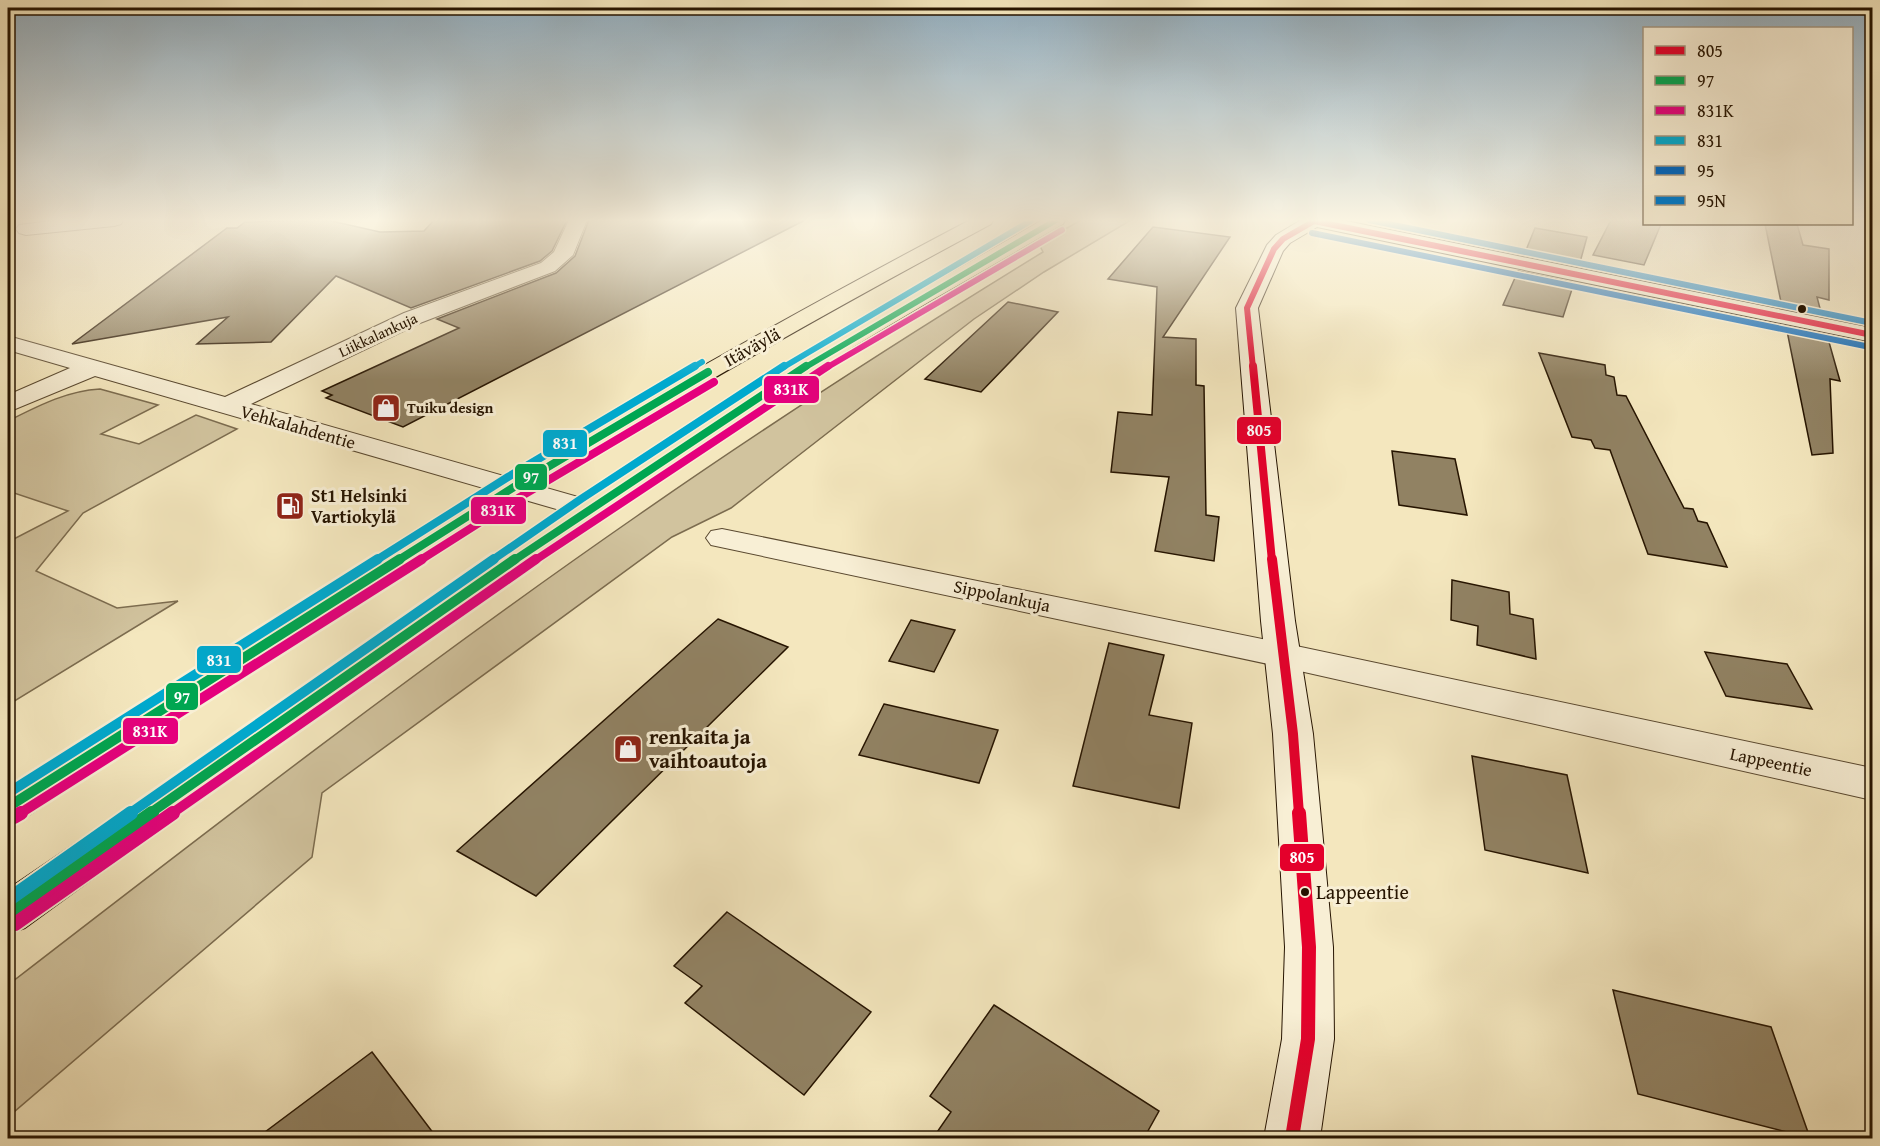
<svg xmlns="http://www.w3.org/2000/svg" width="1880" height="1146" font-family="'Gentium Book Plus',serif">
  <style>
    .green { fill: #d1c39e; stroke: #7c6c4f; stroke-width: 1.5 }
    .building { fill: #918263; stroke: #261400; stroke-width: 1.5 }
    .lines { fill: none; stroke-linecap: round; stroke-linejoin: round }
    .street-casing { stroke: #5a4930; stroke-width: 2 }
    .secondary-casing { stroke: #261400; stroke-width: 2 }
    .primary-casing { stroke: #261400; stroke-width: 2 }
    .street { fill: #f8efd5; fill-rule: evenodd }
    .secondary { fill: #f8efd5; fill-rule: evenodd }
    .primary { fill: #f4e7be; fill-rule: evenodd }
    .bus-1-far3-casing { stroke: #f8efd5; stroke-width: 9 }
    .bus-1-far2-casing { stroke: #f8efd5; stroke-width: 11 }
    .bus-1-far1-casing { stroke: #f8efd5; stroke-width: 15 }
    .bus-1-casing { stroke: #f8efd5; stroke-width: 18 }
    .bus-2-far3-casing { stroke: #f8efd5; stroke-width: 9 }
    .bus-2-far2-casing { stroke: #f8efd5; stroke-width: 11 }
    .bus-2-far1-casing { stroke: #f8efd5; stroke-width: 15 }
    .bus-2-casing { stroke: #f8efd5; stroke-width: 18 }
    .bus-3-far3-casing { stroke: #f8efd5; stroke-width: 9 }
    .bus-3-far2-casing { stroke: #f8efd5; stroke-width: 11 }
    .bus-3-far1-casing { stroke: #f8efd5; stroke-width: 15 }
    .bus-3-casing { stroke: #f8efd5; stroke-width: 18 }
    .bus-4-far3-casing { stroke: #f8efd5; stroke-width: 9 }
    .bus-4-far2-casing { stroke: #f8efd5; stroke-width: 11 }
    .bus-4-far1-casing { stroke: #f8efd5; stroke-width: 15 }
    .bus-4-casing { stroke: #f8efd5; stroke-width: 18 }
    .bus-5-casing { stroke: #f8efd5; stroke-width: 9 }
    .bus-6-casing { stroke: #f8efd5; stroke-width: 9 }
    .bus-1-far3 { stroke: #e4002b; stroke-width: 6 }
    .bus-1-far2 { stroke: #e4002b; stroke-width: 8 }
    .bus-1-far1 { stroke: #e4002b; stroke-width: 10 }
    .bus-1 { stroke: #e4002b; stroke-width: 14 }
    .bus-2-far3 { stroke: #00a651; stroke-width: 6 }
    .bus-2-far2 { stroke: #00a651; stroke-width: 8 }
    .bus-2-far1 { stroke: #00a651; stroke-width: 10 }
    .bus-2 { stroke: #00a651; stroke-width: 14 }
    .bus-3-far3 { stroke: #e5007d; stroke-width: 6 }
    .bus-3-far2 { stroke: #e5007d; stroke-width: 8 }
    .bus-3-far1 { stroke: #e5007d; stroke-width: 10 }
    .bus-3 { stroke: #e5007d; stroke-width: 14 }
    .bus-4-far3 { stroke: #00a9ce; stroke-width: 6 }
    .bus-4-far2 { stroke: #00a9ce; stroke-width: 8 }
    .bus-4-far1 { stroke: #00a9ce; stroke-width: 10 }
    .bus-4 { stroke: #00a9ce; stroke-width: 14 }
    .bus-5 { stroke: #0065bd; stroke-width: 6 }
    .bus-6 { stroke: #007ac9; stroke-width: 6 }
    .bus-dot { fill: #261400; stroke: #f8efd5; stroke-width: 2 }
    .labels { text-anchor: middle; stroke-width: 6; stroke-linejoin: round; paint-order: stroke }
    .far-street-label { font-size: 15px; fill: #261400; stroke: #f8efd5 }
    .far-poi-label { font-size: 15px; font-weight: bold; fill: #261400; stroke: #f8efd5; text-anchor: start }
    .street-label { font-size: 18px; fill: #261400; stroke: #f8efd5 }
    .poi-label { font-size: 18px; font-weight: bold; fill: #261400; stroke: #f8efd5; text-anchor: start }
    .near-bus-label { font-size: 20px; fill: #261400; stroke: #f8efd5; text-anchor: start }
    .near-poi-label { font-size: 21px; font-weight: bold; fill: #261400; stroke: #f8efd5; text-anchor: start }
    .line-badge { stroke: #f8efd5; stroke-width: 2 }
    .badge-label { font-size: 16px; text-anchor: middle; font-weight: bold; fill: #fff }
  </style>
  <rect width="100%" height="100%" fill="#f4e7be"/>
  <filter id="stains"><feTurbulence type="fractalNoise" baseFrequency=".00333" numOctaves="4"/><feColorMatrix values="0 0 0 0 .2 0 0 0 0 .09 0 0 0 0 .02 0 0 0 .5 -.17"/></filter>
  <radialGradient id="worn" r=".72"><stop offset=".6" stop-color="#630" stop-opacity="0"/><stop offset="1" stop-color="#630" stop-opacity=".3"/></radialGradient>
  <g class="green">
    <path d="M1081 220H1131L1044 272 974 319 731 508 672 537 322 793 312 857 8 1117V985C215 825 422 665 637 516 769 424 906 336 1043 252L1039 244Z"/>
    <path d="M100 389 158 405 101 434 139 444 196 415 237 429 83 513 36 571 117 608 178 601 8 705V542L68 511 8 491V421C38 406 66 391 100 389Z"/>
  </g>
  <g class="building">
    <polygon points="327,220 380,232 424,231 434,220 567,220 552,251 540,261 411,308 336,276 271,342 197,344 228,317 72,344 227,228 237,228 245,222"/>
    <polygon points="589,220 805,220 403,427 326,398 332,395 322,391 459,328 437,319 556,273 575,256"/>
    <polygon points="1611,220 1644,220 1644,224 1661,224 1644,265 1593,255"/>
    <polygon points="1765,224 1797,224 1803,245 1829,249 1829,300 1817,297 1822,316 1782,307"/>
    <polygon points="1153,227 1230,237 1163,337 1196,339 1196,385 1204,386 1206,515 1219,517 1214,561 1155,551 1169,477 1111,472 1118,412 1152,415 1157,287 1108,279"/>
    <polygon points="1535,228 1587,237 1579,266 1524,255"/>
    <polygon points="1518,271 1574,283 1563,317 1503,305"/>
    <polygon points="1008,302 1058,312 981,392 925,379"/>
    <polygon points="1786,326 1827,335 1840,381 1830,379 1833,453 1812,455"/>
    <polygon points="1539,353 1605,365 1606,375 1614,377 1617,395 1626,396 1684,508 1693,509 1698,521 1707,523 1727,567 1648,554 1610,450 1595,448 1591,440 1572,437"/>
    <polygon points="1392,451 1455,459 1467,515 1399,505"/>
    <polygon points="1452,580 1509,592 1510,614 1533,619 1536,659 1477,645 1478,626 1451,620"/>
    <polygon points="718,619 788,647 536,896 457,851"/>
    <polygon points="911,620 955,630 934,672 889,661"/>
    <polygon points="1109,643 1164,655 1149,715 1192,723 1179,808 1073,786"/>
    <polygon points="1705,652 1787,664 1812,709 1726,696"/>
    <polygon points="884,704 998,730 979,783 859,755"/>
    <polygon points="1472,756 1567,775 1588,873 1485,850"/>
    <polygon points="727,912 871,1012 804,1095 685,1003 702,986 674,966"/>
    <polygon points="1613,990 1771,1027 1810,1138 1638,1094"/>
    <polygon points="994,1005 1159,1111 1144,1138 933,1138 951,1112 930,1096"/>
    <polygon points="372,1052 437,1138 257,1138"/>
  </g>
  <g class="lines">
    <g class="street-casing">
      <g id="street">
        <polygon points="58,220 123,220 121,224 114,226 26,235 19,233 16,229 19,225"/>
        <polygon points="569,220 587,220 573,255 555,271 420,323 251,404 599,503 603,509 599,515 588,518 577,515 95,376 8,412 8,395 70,368 8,350 8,336 225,397 404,313 541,263 554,252"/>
        <polygon points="722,529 1282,643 1872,768 1872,800 1282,667 711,545 706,538 711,531"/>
      </g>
    </g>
    <g class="secondary-casing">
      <polygon id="secondary" points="1301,220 1341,220 1872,328 1872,342 1317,227 1290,243 1283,251 1258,308 1295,621 1313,734 1333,947 1334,1039 1320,1138 1264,1138 1282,1039 1285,947 1273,734 1261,621 1236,308 1267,245 1276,235"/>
    </g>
    <g class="primary-casing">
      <g id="primary">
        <path d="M970 220H993L991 224C865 292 740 361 618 435 416 558 219 688 23 819L8 824V786C323 588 640 393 970 220Z"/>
        <path d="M1042 220H1065L1063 224C974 277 883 326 797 383 534 556 279 742 25 928L8 934V889L577 503 783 370Z"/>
      </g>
    </g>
    <use href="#street" class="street"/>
    <use href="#secondary" class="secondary"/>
    <use href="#primary" class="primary"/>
    <g class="bus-1-far3-casing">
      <g id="bus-1-far3">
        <polyline points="1314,221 1872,335"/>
        <polyline points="1253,368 1247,308 1274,249 1283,239 1314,221"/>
      </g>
    </g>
    <g class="bus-1-far2-casing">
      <polyline id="bus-1-far2" points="1253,366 1272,561"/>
    </g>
    <g class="bus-1-far1-casing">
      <polyline id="bus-1-far1" points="1272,559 1293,734 1299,814"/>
    </g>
    <g class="bus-1-casing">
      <polyline id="bus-1" points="1292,1138 1308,1039 1309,947 1299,813"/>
    </g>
    <g class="bus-2-far3-casing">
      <polyline id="bus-2-far3" points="804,368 1056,220"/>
    </g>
    <g class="bus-2-far2-casing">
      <g id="bus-2-far2">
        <polyline points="397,561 514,487 708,372"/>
        <polyline points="513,561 806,366"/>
      </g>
    </g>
    <g class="bus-2-far1-casing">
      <g id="bus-2-far1">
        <polyline points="8,807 400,559"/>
        <polyline points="149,814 515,559"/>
      </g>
    </g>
    <g class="bus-2-casing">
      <polyline id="bus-2" points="8,914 152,813"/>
    </g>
    <g class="bus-3-far3-casing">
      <polyline id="bus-3-far3" points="826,368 1062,230"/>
    </g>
    <g class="bus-3-far2-casing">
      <g id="bus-3-far2">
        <polyline points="419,561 520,497 714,382"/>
        <polyline points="534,561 828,366"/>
      </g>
    </g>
    <g class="bus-3-far1-casing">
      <g id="bus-3-far1">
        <polyline points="19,814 422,559"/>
        <polyline points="171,814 536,559"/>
      </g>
    </g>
    <g class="bus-3-casing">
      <g id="bus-3">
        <polyline points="14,817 21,813"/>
        <polyline points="15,924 173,813"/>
      </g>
    </g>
    <g class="bus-4-far3-casing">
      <g id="bus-4-far3">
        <polyline points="692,368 702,362"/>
        <polyline points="782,368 1032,220"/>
      </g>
    </g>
    <g class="bus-4-far2-casing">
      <g id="bus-4-far2">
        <polyline points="375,561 508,477 695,366"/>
        <polyline points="491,561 581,499 784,366"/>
      </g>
    </g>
    <g class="bus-4-far1-casing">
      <g id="bus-4-far1">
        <polyline points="8,793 378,559"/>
        <polyline points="129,814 494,559"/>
      </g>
    </g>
    <g class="bus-4-casing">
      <polyline id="bus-4" points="8,900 131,813"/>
    </g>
    <g class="bus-5-casing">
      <polyline id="bus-5" points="1312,233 1870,347"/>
    </g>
    <g class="bus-6-casing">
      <polyline id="bus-6" points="1369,220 1872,323"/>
    </g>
    <use href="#bus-1-far3" class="bus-1-far3"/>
    <use href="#bus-1-far2" class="bus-1-far2"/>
    <use href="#bus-1-far1" class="bus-1-far1"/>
    <use href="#bus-1" class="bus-1"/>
    <use href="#bus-2-far3" class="bus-2-far3"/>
    <use href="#bus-2-far2" class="bus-2-far2"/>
    <use href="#bus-2-far1" class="bus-2-far1"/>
    <use href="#bus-2" class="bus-2"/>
    <use href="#bus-3-far3" class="bus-3-far3"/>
    <use href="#bus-3-far2" class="bus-3-far2"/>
    <use href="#bus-3-far1" class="bus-3-far1"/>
    <use href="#bus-3" class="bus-3"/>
    <use href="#bus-4-far3" class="bus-4-far3"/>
    <use href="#bus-4-far2" class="bus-4-far2"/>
    <use href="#bus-4-far1" class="bus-4-far1"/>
    <use href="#bus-4" class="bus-4"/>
    <use href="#bus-5" class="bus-5"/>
    <use href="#bus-6" class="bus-6"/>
  </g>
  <linearGradient id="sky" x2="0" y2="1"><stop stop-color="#91acbd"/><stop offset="0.58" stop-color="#faf4e2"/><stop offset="1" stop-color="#faf4e2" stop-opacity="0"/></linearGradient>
  <rect width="1880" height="380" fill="url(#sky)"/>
  <defs>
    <g id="shop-square" transform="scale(1.5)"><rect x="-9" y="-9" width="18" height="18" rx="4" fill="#8f2418" stroke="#f8efd5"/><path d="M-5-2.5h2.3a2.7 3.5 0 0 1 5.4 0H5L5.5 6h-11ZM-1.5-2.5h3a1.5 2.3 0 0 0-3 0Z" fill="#fff"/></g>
    <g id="fuel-square" transform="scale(1.5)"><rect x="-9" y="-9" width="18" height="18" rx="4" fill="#8f2418" stroke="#f8efd5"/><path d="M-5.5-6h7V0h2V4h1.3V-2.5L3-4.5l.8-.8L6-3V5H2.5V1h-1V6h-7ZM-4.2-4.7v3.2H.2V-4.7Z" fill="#fff"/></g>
  </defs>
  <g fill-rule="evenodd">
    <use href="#shop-square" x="386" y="408"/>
    <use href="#fuel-square" x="290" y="506"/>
    <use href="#shop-square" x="628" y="749"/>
  </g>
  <g class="bus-dot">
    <circle cx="1802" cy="309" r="5"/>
    <circle cx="1305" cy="892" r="5"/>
  </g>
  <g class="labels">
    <g class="far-street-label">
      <text transform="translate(378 335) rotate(-25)" y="5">Liikkalankuja</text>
    </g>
    <g class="far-poi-label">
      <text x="407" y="413">Tuiku design</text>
    </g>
    <g class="street-label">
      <text transform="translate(752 347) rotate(-29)" y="6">Itäväylä</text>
      <text transform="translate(298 427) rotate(16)" y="6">Vehkalahdentie</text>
      <text transform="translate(1002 596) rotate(12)" y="6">Sippolankuja</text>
      <text transform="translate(1771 762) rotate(12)" y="6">Lappeentie</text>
    </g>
    <g class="poi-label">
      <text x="311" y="502">St1 Helsinki<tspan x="311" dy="21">Vartiokylä</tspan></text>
    </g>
    <g class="near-bus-label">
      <text x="1316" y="899">Lappeentie</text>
    </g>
    <g class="near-poi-label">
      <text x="649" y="744">renkaita ja<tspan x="649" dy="24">vaihtoautoja</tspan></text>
    </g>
  </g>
  <g class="line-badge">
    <rect x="763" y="375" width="57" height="29" rx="6" fill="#e5007d"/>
    <rect x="1236" y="416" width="46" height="29" rx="6" fill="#e4002b"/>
    <rect x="542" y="429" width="46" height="29" rx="6" fill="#00a9ce"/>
    <rect x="514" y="463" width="34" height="28" rx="6" fill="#00a651"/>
    <rect x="470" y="496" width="57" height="29" rx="6" fill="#e5007d"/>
    <rect x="196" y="645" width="46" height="29" rx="6" fill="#00a9ce"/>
    <rect x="165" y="682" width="34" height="29" rx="6" fill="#00a651"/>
    <rect x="122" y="717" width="57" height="28" rx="6" fill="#e5007d"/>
    <rect x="1279" y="843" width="46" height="29" rx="6" fill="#e4002b"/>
  </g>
  <g class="badge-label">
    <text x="791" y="395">831K</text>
    <text x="1259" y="436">805</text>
    <text x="565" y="449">831</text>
    <text x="531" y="483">97</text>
    <text x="498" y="516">831K</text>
    <text x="219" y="666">831</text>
    <text x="182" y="703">97</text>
    <text x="150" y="737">831K</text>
    <text x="1302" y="863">805</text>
  </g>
  <rect width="1880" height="1146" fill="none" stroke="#f4e7be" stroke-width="30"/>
  <rect x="9" y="9" width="1862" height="1128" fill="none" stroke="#261400" stroke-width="3"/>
  <rect x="15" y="15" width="1850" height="1116" fill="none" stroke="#261400" stroke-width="1.5"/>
  <rect x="1643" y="27" width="210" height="198" fill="#f8efd5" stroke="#a49780" stroke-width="1.5"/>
  <rect x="1655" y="46" width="30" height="9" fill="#e4002b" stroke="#a49780" stroke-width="1.5"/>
  <text x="1697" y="57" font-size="18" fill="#261400">805</text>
  <rect x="1655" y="76" width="30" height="9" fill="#00a651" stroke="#a49780" stroke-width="1.5"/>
  <text x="1697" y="87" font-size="18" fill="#261400">97</text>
  <rect x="1655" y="106" width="30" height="9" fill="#e5007d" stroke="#a49780" stroke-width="1.5"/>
  <text x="1697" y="117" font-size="18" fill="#261400">831K</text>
  <rect x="1655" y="136" width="30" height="9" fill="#00a9ce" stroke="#a49780" stroke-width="1.5"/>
  <text x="1697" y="147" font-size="18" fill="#261400">831</text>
  <rect x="1655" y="166" width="30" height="9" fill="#0065bd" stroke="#a49780" stroke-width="1.5"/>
  <text x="1697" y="177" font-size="18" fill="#261400">95</text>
  <rect x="1655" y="196" width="30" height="9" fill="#007ac9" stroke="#a49780" stroke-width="1.5"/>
  <text x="1697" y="207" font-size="18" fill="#261400">95N</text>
  <rect width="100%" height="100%" filter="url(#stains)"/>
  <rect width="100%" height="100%" fill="url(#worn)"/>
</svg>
